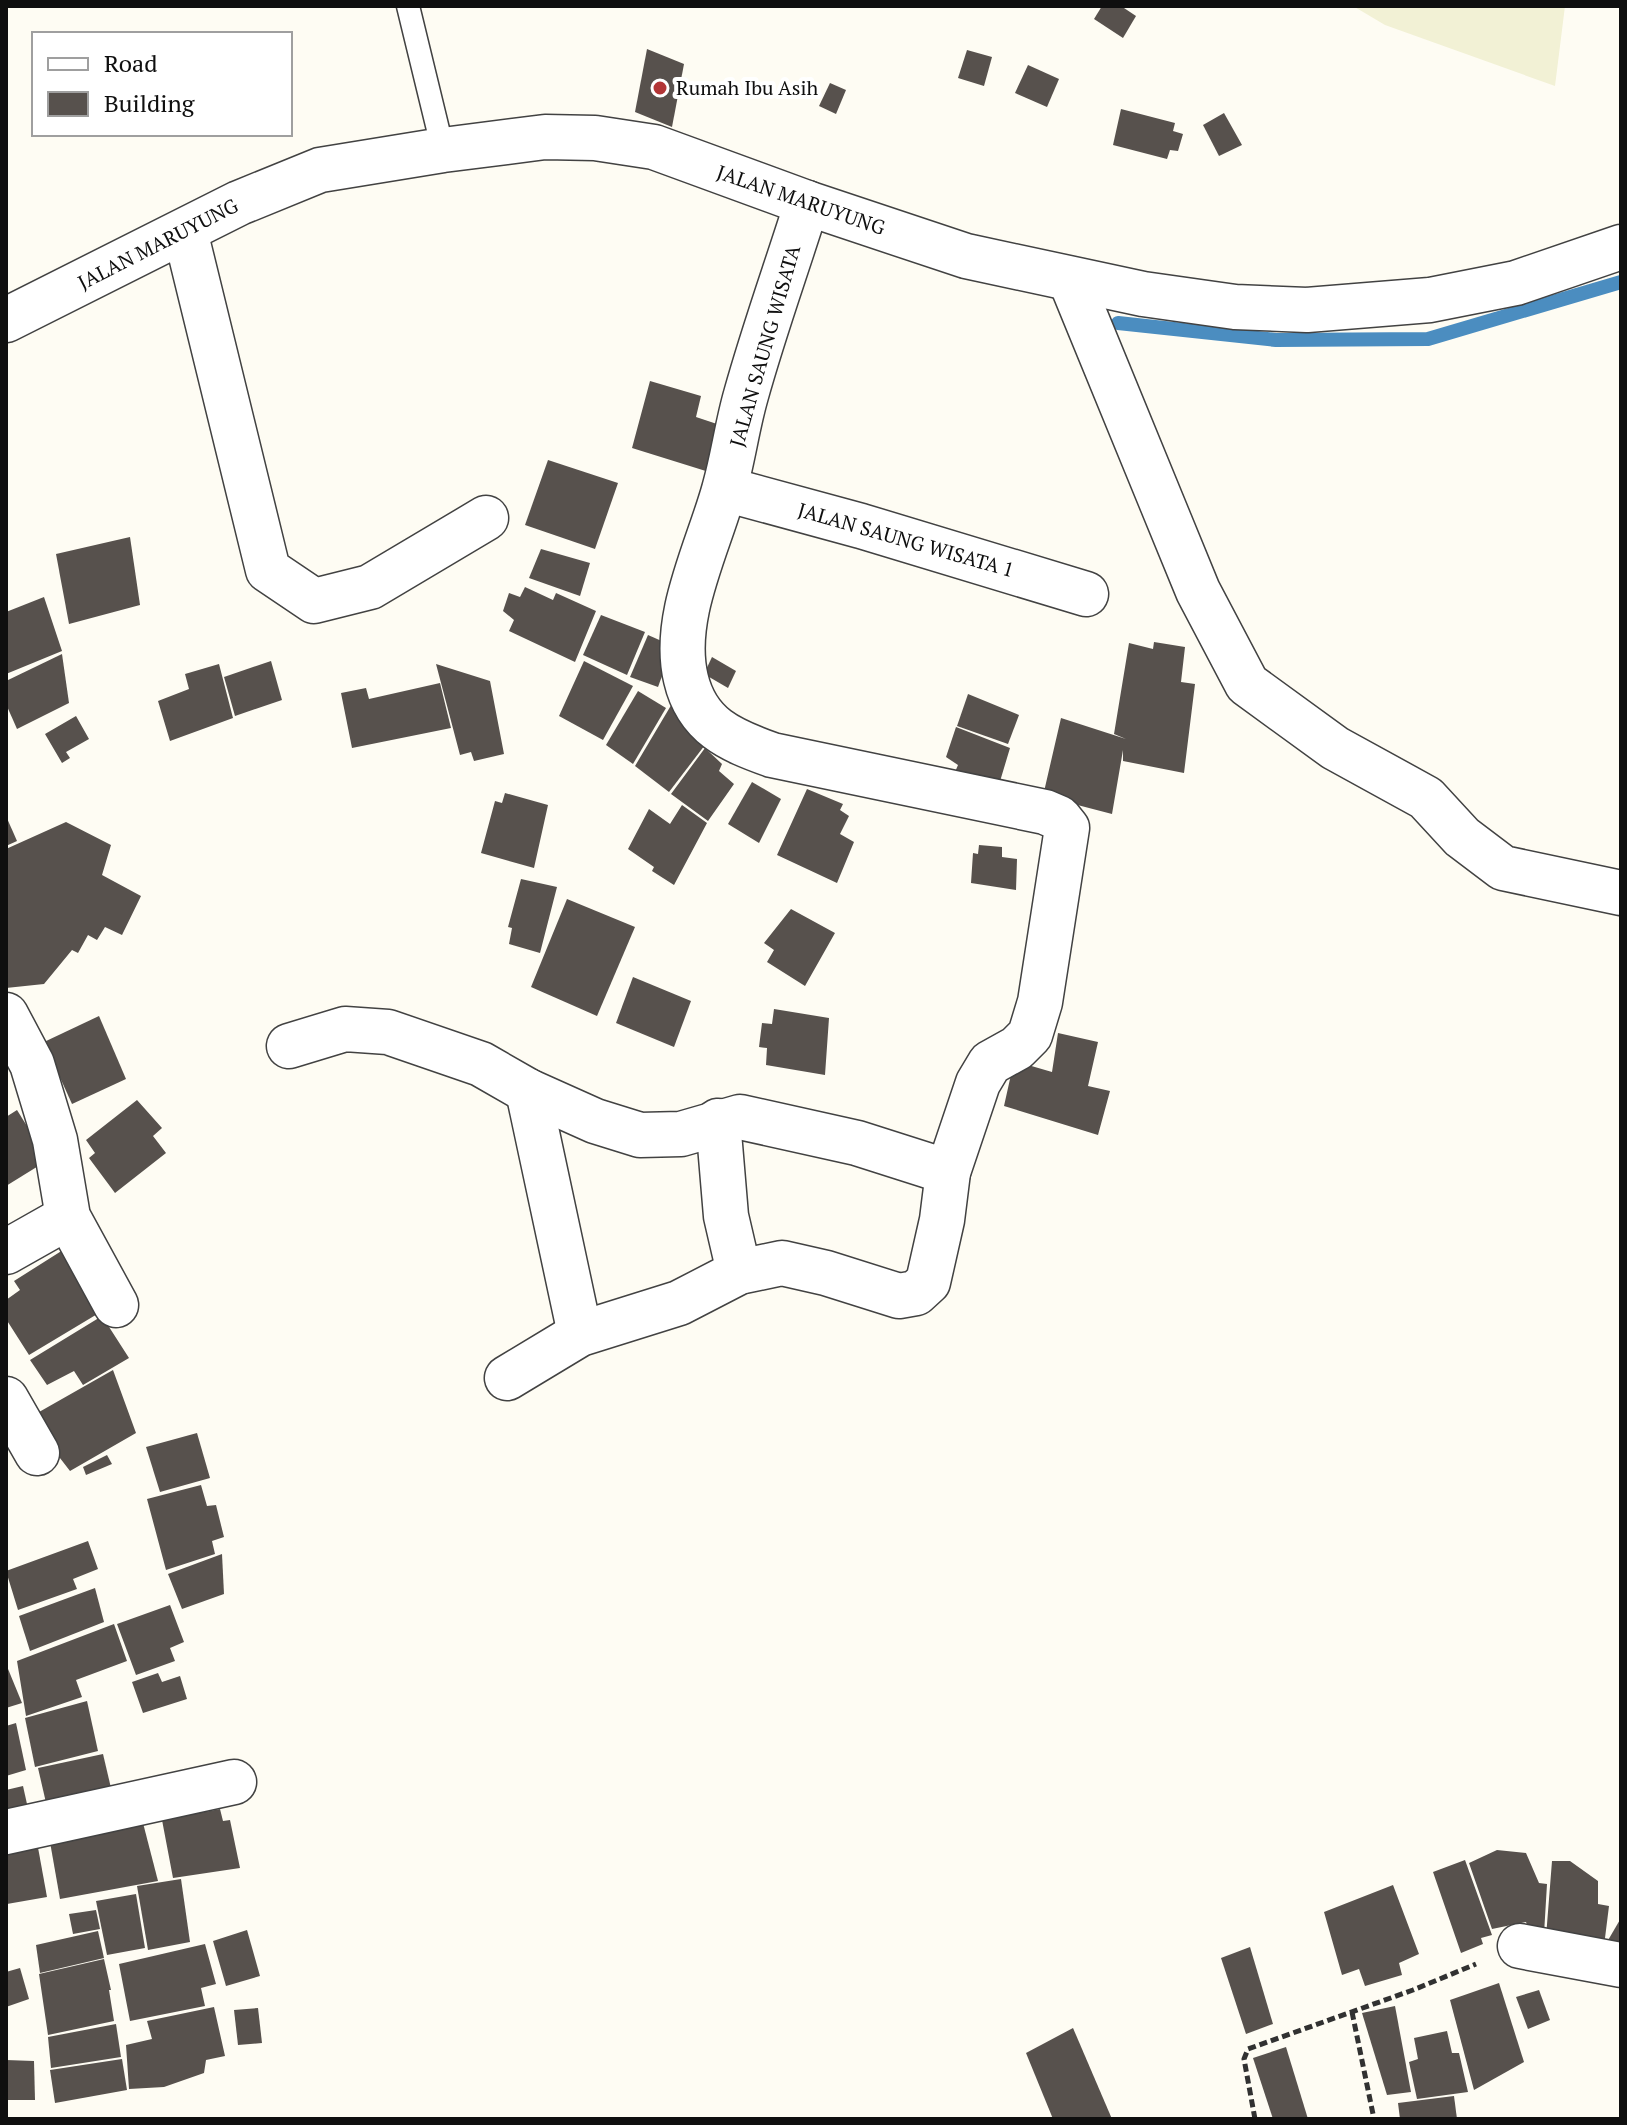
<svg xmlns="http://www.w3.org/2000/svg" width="1627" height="2125" font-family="'PT Serif',serif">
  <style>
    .farmland { fill: #f2f1d5 }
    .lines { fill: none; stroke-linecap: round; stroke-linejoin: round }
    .stream { stroke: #4b8dc0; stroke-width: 14 }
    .building { fill: #57514d }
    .lane-casing { stroke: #424242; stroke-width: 25 }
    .street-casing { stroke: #424242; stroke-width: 47 }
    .path { stroke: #313131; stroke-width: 5; stroke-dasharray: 8 4; stroke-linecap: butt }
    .lane { stroke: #fff; stroke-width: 22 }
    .street { stroke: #fff; stroke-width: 44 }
    .poi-dot { fill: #b23536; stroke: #fff; stroke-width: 3 }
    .labels { text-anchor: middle; stroke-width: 8; stroke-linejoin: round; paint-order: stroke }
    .poi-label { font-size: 20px; fill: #0f0f0f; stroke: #fff; text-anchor: start }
    .street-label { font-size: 20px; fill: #0f0f0f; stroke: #fff }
  </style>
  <rect width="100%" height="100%" fill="#fefcf3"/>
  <polygon class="farmland" points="1353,6 1565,6 1555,86 1385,25"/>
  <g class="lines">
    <polyline class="stream" points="1118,323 1276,340 1428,339 1621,282"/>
  </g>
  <g class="building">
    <polygon points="1102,6 1121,6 1136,16 1123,38 1094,19"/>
    <polygon points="647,49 684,64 672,127 635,112"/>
    <polygon points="967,50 992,57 984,86 958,78"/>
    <polygon points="1028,65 1059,79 1047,107 1015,93"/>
    <polygon points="830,83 846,90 836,114 819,106"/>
    <polygon points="1121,109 1175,123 1173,131 1183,134 1178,151 1170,150 1167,159 1113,145"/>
    <polygon points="1224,113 1242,145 1219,156 1203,125"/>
    <polygon points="650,381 701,396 696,417 726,427 709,472 632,448"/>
    <polygon points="548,460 618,483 595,549 525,525"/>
    <polygon points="130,537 140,605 69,624 56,554"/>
    <polygon points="541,549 590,563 580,596 529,578"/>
    <polygon points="525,587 553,600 556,593 596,611 575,662 509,631 514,620 503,611 509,593 520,597"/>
    <polygon points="44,597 62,651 6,674 6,612"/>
    <polygon points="601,615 645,632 627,675 583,655"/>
    <polygon points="648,635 673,646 658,687 630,677"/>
    <polygon points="1154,642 1185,647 1181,682 1195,684 1184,773 1123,761 1123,750 1112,814 1043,796 1061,718 1126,739 1114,734 1129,643 1153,649"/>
    <polygon points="62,654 69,703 17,729 6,704 6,681"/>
    <polygon points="712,657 736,671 728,688 704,674"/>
    <polygon points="271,661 282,700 235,716 224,677"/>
    <polygon points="584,661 633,686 603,740 559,716"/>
    <polygon points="219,664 233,718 170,741 158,701 189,689 185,674"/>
    <polygon points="436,664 490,681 504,754 474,761 471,752 460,755"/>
    <polygon points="440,683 451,728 352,748 341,693 366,688 369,699"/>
    <polygon points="638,691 666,708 633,764 606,745"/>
    <polygon points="968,694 1019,715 1008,744 957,726"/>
    <polygon points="673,702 708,741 669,792 635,766"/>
    <polygon points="76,716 89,739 66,752 70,758 62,763 45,734"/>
    <polygon points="956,727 1010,748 998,788 955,772 958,765 946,757"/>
    <polygon points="705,748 722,764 719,771 734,784 708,821 671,794"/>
    <polygon points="752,782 781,799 759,843 728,824"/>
    <polygon points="807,789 843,804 840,810 849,816 840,834 854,842 837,883 777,855"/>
    <polygon points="505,793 548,805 534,868 481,853 495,801 502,803"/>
    <polygon points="682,805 707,823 674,885 652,871 654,867 628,849 649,809 670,824"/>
    <polygon points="6,816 17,841 6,846"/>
    <polygon points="66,822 111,845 102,875 141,896 122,935 105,927 97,940 88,935 78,953 72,950 44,984 6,988 6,849"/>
    <polygon points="979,845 1002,847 1002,857 1017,859 1016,890 971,883 973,853 978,854"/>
    <polygon points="521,879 557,887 540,953 509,944 512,928 508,927"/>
    <polygon points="567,899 635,927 597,1016 531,987"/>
    <polygon points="791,909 835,933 805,986 767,962 774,950 764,943"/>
    <polygon points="633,977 691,1001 674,1047 616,1023"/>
    <polygon points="774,1009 829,1018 825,1075 766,1065 767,1048 759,1047 762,1023 772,1024"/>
    <polygon points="99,1016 126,1079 72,1104 44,1042"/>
    <polygon points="1058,1033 1098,1042 1088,1086 1110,1091 1098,1135 1004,1106 1014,1061 1052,1072"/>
    <polygon points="137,1100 162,1128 153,1136 166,1153 115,1193 89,1158 95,1153 86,1140"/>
    <polygon points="17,1110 48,1160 6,1186 6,1117"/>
    <polygon points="63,1250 104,1310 29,1355 6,1319 6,1300 20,1290 14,1281"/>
    <polygon points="102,1316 129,1358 83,1385 74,1371 47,1385 30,1360"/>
    <polygon points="113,1370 136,1433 70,1471 46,1440 25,1420"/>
    <polygon points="197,1433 210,1478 160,1492 146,1447"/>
    <polygon points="107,1455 112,1464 86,1475 83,1467"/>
    <polygon points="201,1485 207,1506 216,1505 224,1537 212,1541 215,1554 166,1570 147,1499"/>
    <polygon points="88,1541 98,1569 73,1579 77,1589 18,1610 6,1571"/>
    <polygon points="222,1554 224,1594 182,1609 168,1574"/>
    <polygon points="95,1588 104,1622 30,1651 19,1616"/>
    <polygon points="170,1605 184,1642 170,1648 175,1661 136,1675 117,1624"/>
    <polygon points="114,1624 127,1661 76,1680 82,1697 26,1716 17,1661"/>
    <polygon points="6,1664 22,1703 6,1708"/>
    <polygon points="158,1673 162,1682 180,1676 187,1699 143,1713 132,1682"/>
    <polygon points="87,1701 98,1751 35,1767 25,1718"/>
    <polygon points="16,1723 26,1770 6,1776 6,1726"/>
    <polygon points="103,1754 115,1805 50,1820 38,1768"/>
    <polygon points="23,1786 31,1822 6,1827 6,1790"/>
    <polygon points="220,1809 223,1821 230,1820 240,1868 173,1878 162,1820"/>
    <polygon points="143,1823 158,1881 60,1899 50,1842"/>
    <polygon points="37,1842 47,1897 7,1904 6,1848"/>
    <polygon points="1497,1850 1526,1853 1539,1883 1547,1884 1544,1934 1530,1933 1526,1922 1492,1929 1469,1863"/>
    <polygon points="1465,1860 1492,1935 1481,1938 1483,1944 1461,1953 1433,1872"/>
    <polygon points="1552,1861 1570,1861 1598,1881 1598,1904 1609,1906 1604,1946 1546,1937"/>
    <polygon points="181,1879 190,1942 148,1950 137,1886"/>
    <polygon points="1393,1885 1419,1954 1399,1963 1402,1975 1365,1986 1359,1969 1342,1975 1324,1912"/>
    <polygon points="136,1894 145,1948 107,1955 96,1901"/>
    <polygon points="96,1910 100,1929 73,1934 69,1914"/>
    <polygon points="1621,1918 1621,1951 1607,1942"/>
    <polygon points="247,1930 260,1976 226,1986 213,1941"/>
    <polygon points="98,1931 104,1958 40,1973 36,1945"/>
    <polygon points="205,1944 216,1984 201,1988 205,2006 130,2021 119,1964"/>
    <polygon points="1250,1947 1273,2024 1246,2034 1221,1958"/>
    <polygon points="104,1959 111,1990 109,1990 114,2021 48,2035 39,1974"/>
    <polygon points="20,1968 29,1999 6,2007 6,1972"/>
    <polygon points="1499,1983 1524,2062 1474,2090 1450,2000"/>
    <polygon points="1539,1990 1550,2020 1528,2029 1516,1997"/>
    <polygon points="1395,2006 1411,2092 1387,2095 1362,2013"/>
    <polygon points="214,2007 225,2056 206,2060 204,2073 164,2087 129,2089 126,2045 152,2039 147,2021"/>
    <polygon points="258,2008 262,2043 238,2045 234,2010"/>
    <polygon points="116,2024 121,2057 51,2068 48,2037"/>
    <polygon points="1073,2028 1112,2119 1053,2119 1026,2053"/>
    <polygon points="1447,2031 1452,2053 1459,2053 1468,2092 1417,2099 1409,2062 1418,2059 1414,2038"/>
    <polygon points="1286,2047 1308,2119 1273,2119 1253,2058"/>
    <polygon points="122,2059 127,2090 55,2103 50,2070"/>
    <polygon points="6,2060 34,2061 35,2100 6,2100"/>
    <polygon points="1454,2096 1457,2119 1400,2119 1398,2103"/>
  </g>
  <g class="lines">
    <g class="lane-casing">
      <polyline id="lane" points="408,6 443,150"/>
    </g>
    <g class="street-casing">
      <g id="street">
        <polyline points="185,231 268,570 314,601 370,587 486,518"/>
        <polyline points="1070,279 1198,591 1247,684 1335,748 1426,798 1462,837 1503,868 1621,893"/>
        <polyline points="6,320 239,203 320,170 443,150 545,137 595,138 654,147 807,203 966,256 1143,294 1235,307 1307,310 1430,300 1516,283 1621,247"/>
        <polyline points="725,489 861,526 1086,594"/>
        <polyline points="6,1015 32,1064 55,1140 68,1217 116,1305"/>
        <polyline points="289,1046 345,1029 388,1032 481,1064 528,1091 595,1121 640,1135 681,1134 740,1117 857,1143 948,1172"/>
        <polyline points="528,1091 580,1334"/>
        <polyline points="718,1121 726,1216 739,1272"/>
        <polyline points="6,1252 68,1217"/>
        <path d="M507 1378 580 1334 679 1303 739 1272 782 1263 826 1273 899 1296 916 1293 928 1282 942 1220 948 1172 978 1083 990 1063 1017 1048 1030 1035 1040 1002 1067 828 1059 818 1045 812 772 755C730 740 697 726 686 679 671 618 708 548 724 490 733 459 737 426 746 395 764 330 787 267 807 203"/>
        <polyline points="6,1399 37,1453"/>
        <polyline points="6,1832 234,1782"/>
        <polyline points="1520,1946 1621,1965"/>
      </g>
    </g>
    <g class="path">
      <polyline points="1352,2012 1374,2119"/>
      <polyline points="1255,2119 1244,2059 1248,2049 1413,1990 1476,1964"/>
    </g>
    <use href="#lane" class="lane"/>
    <use href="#street" class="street"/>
  </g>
  <circle class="poi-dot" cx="660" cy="88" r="8"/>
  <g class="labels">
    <g class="poi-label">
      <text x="676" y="95">Rumah Ibu Asih</text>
    </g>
    <g class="street-label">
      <text transform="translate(801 200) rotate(19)" y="7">JALAN MARUYUNG</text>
      <text transform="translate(158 244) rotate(-27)" y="7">JALAN MARUYUNG</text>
      <text transform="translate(765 346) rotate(-74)" y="7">JALAN SAUNG WISATA</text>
      <text transform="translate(906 540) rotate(16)" y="7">JALAN SAUNG WISATA 1</text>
    </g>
  </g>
  <rect width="1627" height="2125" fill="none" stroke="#0f0f0f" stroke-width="16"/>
  <rect x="32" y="32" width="260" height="104" fill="#ffffff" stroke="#9f9f9f" stroke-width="2"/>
  <rect x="48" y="58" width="40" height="12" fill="#ffffff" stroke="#9f9f9f" stroke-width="2"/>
  <text x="104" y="72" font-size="24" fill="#0f0f0f">Road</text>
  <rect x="48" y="92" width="40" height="24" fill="#57514d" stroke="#9f9f9f" stroke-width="2"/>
  <text x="104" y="112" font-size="24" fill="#0f0f0f">Building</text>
</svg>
